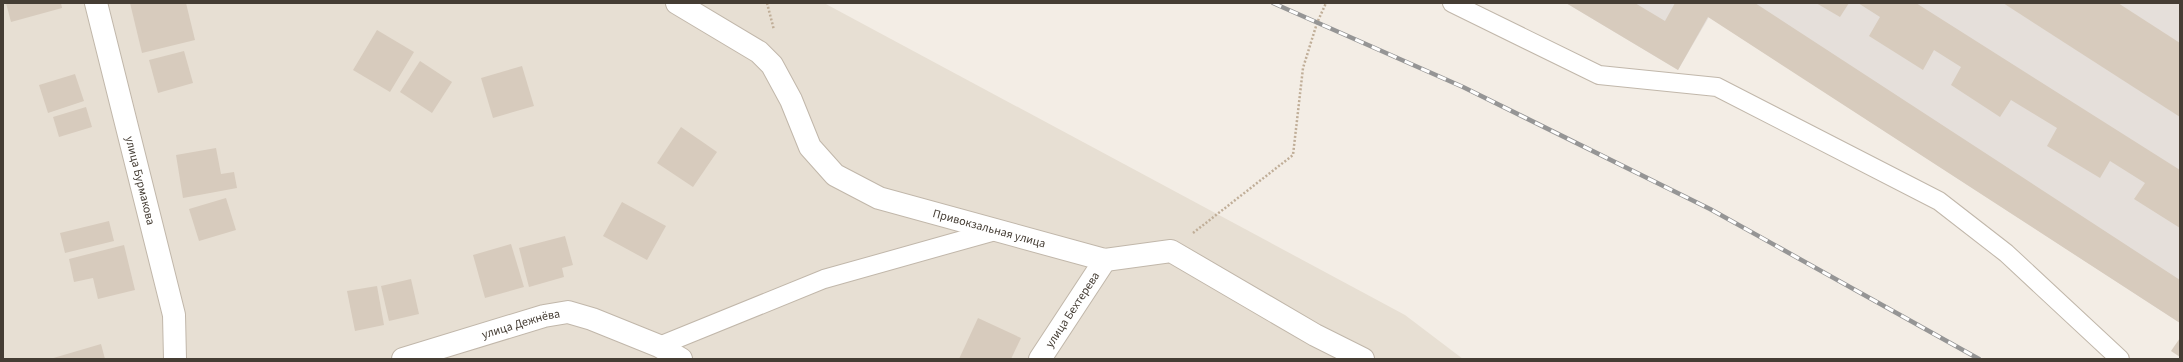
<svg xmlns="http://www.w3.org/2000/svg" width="2183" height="362" font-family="'Source Sans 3',sans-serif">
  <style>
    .residential { fill: #e7dfd3 }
    .industrial { fill: #e5dfda }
    .building { fill: #d7cbbd }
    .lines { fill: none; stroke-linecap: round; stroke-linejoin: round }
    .service-casing { stroke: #c1b7aa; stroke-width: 20 }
    .minor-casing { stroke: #c1b7aa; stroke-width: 24 }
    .path { stroke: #c0ae98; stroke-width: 2.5; stroke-dasharray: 2 2; stroke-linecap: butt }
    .service { stroke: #fff; stroke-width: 18 }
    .minor { stroke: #fff; stroke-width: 22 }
    .rail-casing { stroke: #959595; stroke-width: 4.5 }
    .rail { stroke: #fff; stroke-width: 3; stroke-dasharray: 9; stroke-linecap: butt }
    .labels { text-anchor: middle; stroke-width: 3.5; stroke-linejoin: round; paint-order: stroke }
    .street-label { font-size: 12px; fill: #453d34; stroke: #fff }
  </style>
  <rect width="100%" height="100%" fill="#f3ede5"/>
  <polygon class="residential" points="3,3 824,3 1405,315 1463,359 3,359"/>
  <polygon class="industrial" points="1566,3 2180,3 2180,323 1709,17 1678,70"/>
  <g class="building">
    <polygon points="6,3 61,3 62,8 11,22"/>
    <polygon points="130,3 186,3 195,40 142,53"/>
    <polygon points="1566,3 1635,3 1665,21 1675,3 1755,3 2180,280 2180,323 1708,17 1678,70"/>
    <polygon points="1816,3 1849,3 1840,17"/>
    <polygon points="1858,3 1916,3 2180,170 2180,228 2134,199 2145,183 2110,161 2100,178 2047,146 2057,128 2011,100 2000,117 1951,85 1961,67 1934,50 1923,70 1869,36 1880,17"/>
    <polygon points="2003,3 2118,3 2180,43 2180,117"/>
    <polygon points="377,30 414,52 390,92 353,70"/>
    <polygon points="184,51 193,83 158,93 149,60"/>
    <polygon points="420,61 452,82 432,113 400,92"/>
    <polygon points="522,66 534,106 493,118 481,78"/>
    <polygon points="75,74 84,101 48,113 39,85"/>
    <polygon points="86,107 92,127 59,137 53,117"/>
    <polygon points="681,127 717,152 693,187 657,163"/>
    <polygon points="216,148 221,174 234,172 237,188 183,198 176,155"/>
    <polygon points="226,198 236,230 199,241 189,209"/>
    <polygon points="622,202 666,226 647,260 603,236"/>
    <polygon points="109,221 114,241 65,253 60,233"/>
    <polygon points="565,236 573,265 562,268 564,277 529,287 519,248"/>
    <polygon points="511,244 524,287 485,298 473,255"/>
    <polygon points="124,245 135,290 98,299 93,278 74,282 69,259"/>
    <polygon points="411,279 419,314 389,321 381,286"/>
    <polygon points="377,286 384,325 355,331 347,291"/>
    <polygon points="978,318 1021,338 1011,359 959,359"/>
    <polygon points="2180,338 2180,357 2171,351"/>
    <polygon points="101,344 105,359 50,359"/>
  </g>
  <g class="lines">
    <g class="service-casing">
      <g id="service">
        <polyline points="1452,3 1599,75 1717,87 1939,201 2006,253 2120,359"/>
        <polyline points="659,346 824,279 995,231"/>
      </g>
    </g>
    <g class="minor-casing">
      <g id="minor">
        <path id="s1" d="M96 3 174 315 175 359"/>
        <path id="s2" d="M677 3 759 52 772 65 791 100 810 147 835 175 879 198 1105 260 1171 251 1315 335 1363 359"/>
        <path id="s3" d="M403 359 544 316 568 312 592 319 659 346 681 359"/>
        <path id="s4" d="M1040 359 1105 260"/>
      </g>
    </g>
    <g class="path">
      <polyline points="767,3 774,30"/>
      <polyline points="1193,233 1293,155 1303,68 1317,23 1326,3"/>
    </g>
    <use href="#service" class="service"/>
    <use href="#minor" class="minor"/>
    <g class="rail-casing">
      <polyline id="rail" points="1273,3 1463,87 1710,209 1979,359"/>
    </g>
    <use href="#rail" class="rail"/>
  </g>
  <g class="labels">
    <g class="street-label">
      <text dy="4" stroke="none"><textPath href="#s1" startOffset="183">улица Бурмакова</textPath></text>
      <text dy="4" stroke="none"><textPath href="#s2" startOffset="406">Привокзальная улица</textPath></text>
      <text dy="4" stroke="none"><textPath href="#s4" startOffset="59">улица Бехтерева</textPath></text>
      <text dy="4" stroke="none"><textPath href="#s3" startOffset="123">улица Дежнёва</textPath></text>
    </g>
  </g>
  <rect width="2183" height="362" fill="none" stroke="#453d34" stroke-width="8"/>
</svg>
